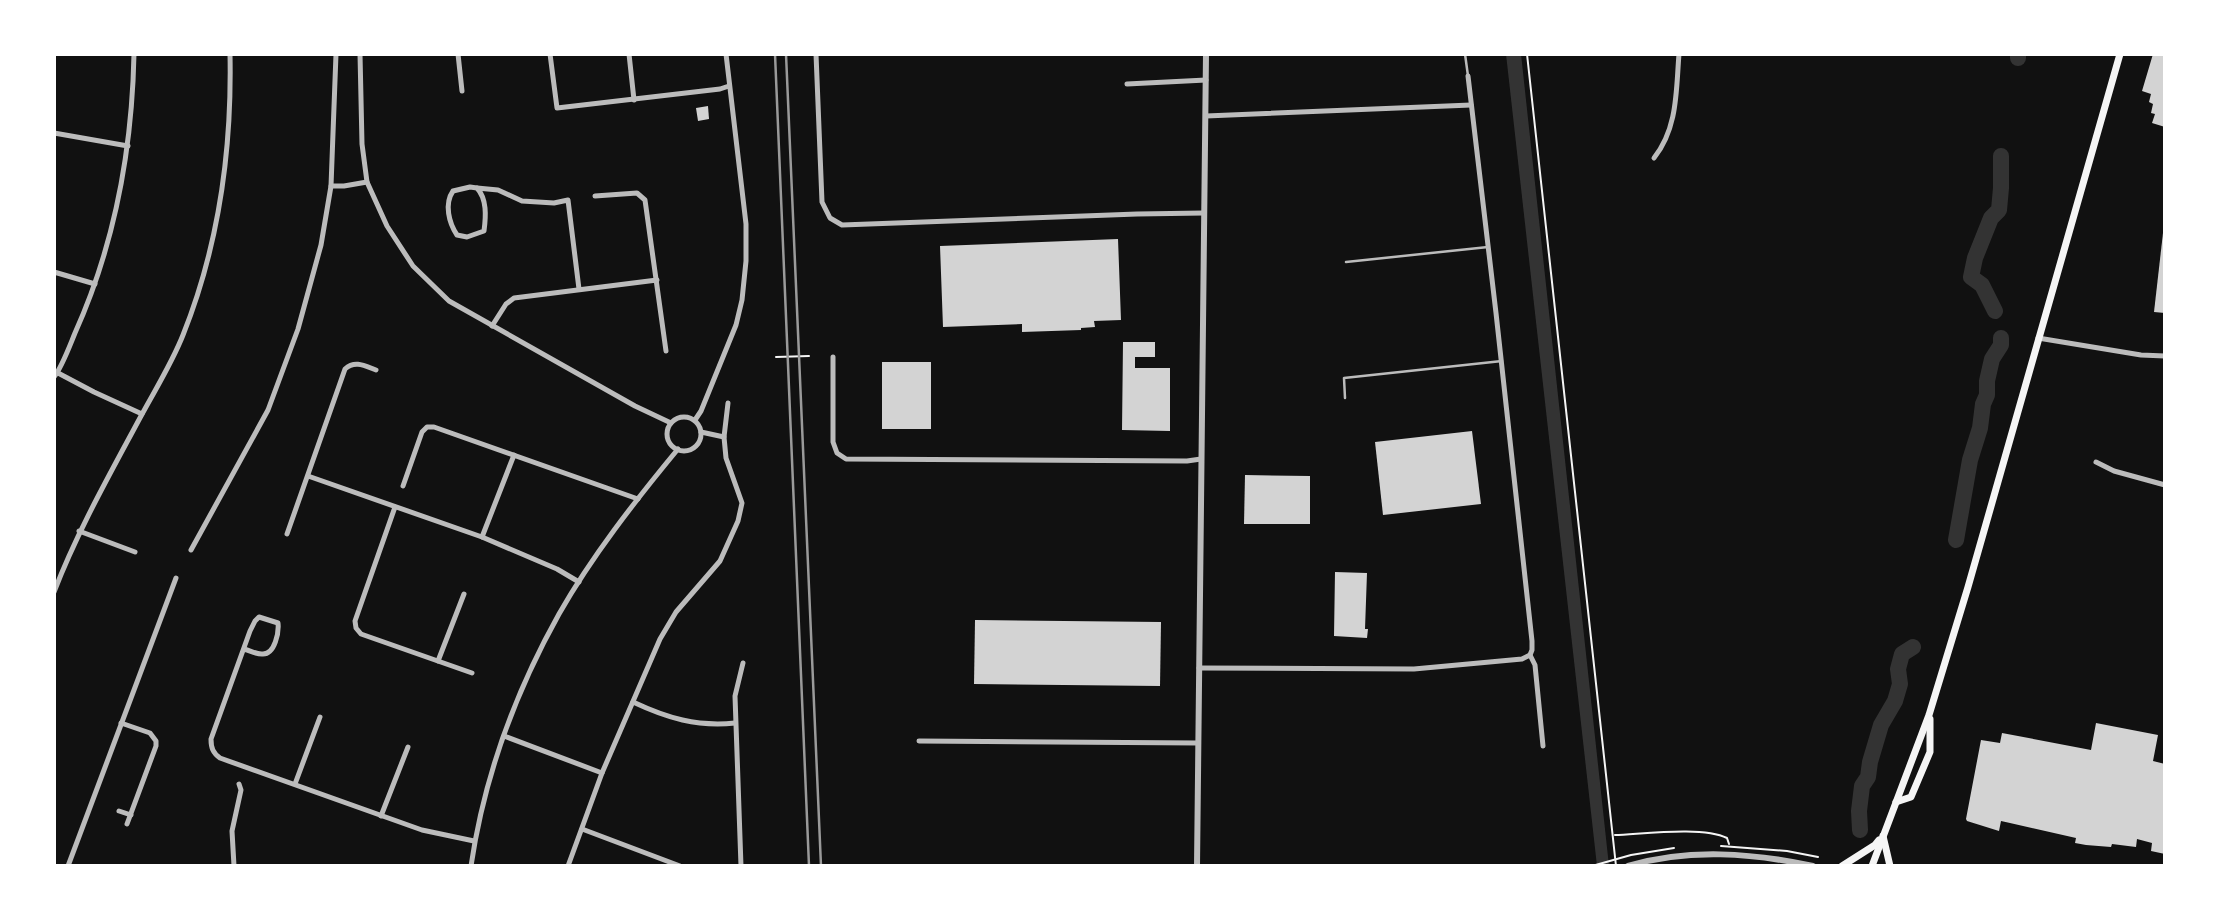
<svg xmlns="http://www.w3.org/2000/svg" width="2219" height="920" font-family="Jost,sans-serif">
  <style>
    .water { fill: #333 }
    .lines { fill: none; stroke-linecap: round; stroke-linejoin: round }
    .river { stroke: #333; stroke-width: 16 }
    .building { fill: #d3d3d3 }
    .path { stroke: #f5f5f5; stroke-width: 2 }
    .service { stroke: #bcbcbc; stroke-width: 2.5 }
    .minor { stroke: #bcbcbc; stroke-width: 5 }
    .tertiary { stroke: #bcbcbc; stroke-width: 6 }
    .secondary { stroke: #f5f5f5; stroke-width: 7 }
    .rail { stroke: #9a9a9a; stroke-width: 2.5 }
  </style>
  <rect width="100%" height="100%" fill="#111"/>
  <polygon class="water" points="1506,54 1521,54 1609,866 1597,866"/>
  <g class="lines">
    <g class="river">
      <polyline points="2018,58 2018,54"/>
      <polyline points="1995,311 1982,285 1971,277 1975,258 1991,218 1999,210 2001,188 2001,156"/>
      <polyline points="1956,540 1970,460 1980,428 1983,404 1987,395 1987,381 1992,359 2001,345 2001,338"/>
      <polyline points="1860,830 1859,811 1862,786 1868,777 1870,762 1881,725 1895,701 1900,684 1898,669 1902,654 1913,647"/>
    </g>
  </g>
  <g class="building">
    <polygon points="2153,54 2165,54 2165,127 2152,123 2155,114 2151,113 2153,104 2149,102 2151,94 2142,91"/>
    <polygon points="708,106 709,119 698,121 696,108"/>
    <polygon points="2163,233 2165,233 2165,313 2154,312"/>
    <polygon points="1118,239 1121,320 1094,321 1095,327 1081,328 1081,330 1022,332 1022,324 943,327 940,246"/>
    <polygon points="1123,342 1155,342 1155,357 1135,357 1135,368 1170,368 1170,431 1122,430"/>
    <rect x="882" y="362" width="49" height="67"/>
    <polygon points="1472,431 1481,504 1383,515 1375,442"/>
    <polygon points="1245,475 1310,476 1310,524 1244,524"/>
    <polygon points="1335,572 1367,573 1365,629 1368,629 1367,638 1334,636"/>
    <polygon points="975,620 1161,622 1160,686 974,684"/>
    <polygon points="2096,723 2158,735 2153,761 2165,764 2165,854 2151,851 2152,843 2137,839 2136,847 2112,844 2111,847 2086,845 2075,843 2076,838 2010,823 2001,821 1999,831 1967,821 1966,819 1981,740 2000,743 2002,733 2091,750"/>
  </g>
  <g class="lines">
    <g class="path">
      <polyline points="1527,54 1616,866"/>
      <polyline points="776,357 809,356"/>
      <path d="M1615 835C1643 834 1703 826 1727 838L1729 844"/>
      <polyline points="1721,846 1787,851 1818,857"/>
      <polyline points="1592,866 1631,855 1674,848"/>
    </g>
    <g class="service">
      <polyline points="1465,54 1468,76"/>
      <polyline points="1346,262 1488,247"/>
      <polyline points="1345,398 1344,378 1502,361"/>
    </g>
    <g class="minor">
      <polyline points="360,54 362,144 367,182 387,226 413,266 449,301 635,406 671,423"/>
      <polyline points="458,54 462,91"/>
      <polyline points="550,54 557,108 720,89 729,86"/>
      <polyline points="629,54 634,100"/>
      <polyline points="816,54 822,202 830,218 842,225 1137,214 1204,213"/>
      <polyline points="1468,76 1496,313 1532,641 1532,650 1530,655 1535,665 1543,746"/>
      <polyline points="1127,84 1206,80"/>
      <polyline points="1206,116 1471,105"/>
      <polyline points="54,133 128,146"/>
      <path d="M1654 158C1678 128 1676 90 1679 54"/>
      <polyline points="331,186 344,186 367,182"/>
      <path d="M470 187 477 188C487 199 486 216 484 231L467 237 457 235C449 223 444 204 453 191Z"/>
      <polyline points="477,188 498,190 522,201 554,203 568,200 579,289"/>
      <polyline points="595,196 637,193 645,200 666,351"/>
      <polyline points="54,272 95,284"/>
      <polyline points="492,326 506,304 514,298 657,280"/>
      <polyline points="2038,338 2141,355 2165,356"/>
      <polyline points="833,357 833,442 837,453 846,459 1187,461 1201,459"/>
      <polyline points="58,373 94,392 142,414"/>
      <path d="M54 377C62 367 70 345 75 333 115 244 132 151 134 54"/>
      <circle cx="684" cy="434" r="17"/>
      <polyline points="695,420 701,411 736,325 742,300 746,261 746,224 726,54"/>
      <polyline points="701,432 724,437"/>
      <polyline points="2096,462 2114,471 2165,485"/>
      <polyline points="308,476 482,537 557,569 579,582"/>
      <polyline points="403,486 422,432 427,427 434,427 638,499"/>
      <polyline points="395,507 355,621 356,628 361,634 472,673"/>
      <polyline points="79,531 135,552"/>
      <path d="M287 534 345 369C355 360 365 366 376 370"/>
      <polyline points="482,537 514,455"/>
      <polyline points="191,550 268,410 298,329 321,245 331,186 336,54"/>
      <path d="M54 592C78 530 110 474 141 416 155 390 172 363 183 335 219 245 232 151 230 54"/>
      <path d="M244 649C249 650 257 655 263 654 275 654 279 632 278 623L259 617 255 621 250 631 211 739C211 748 213 753 220 758L422 830 474 841"/>
      <polyline points="438,661 464,594"/>
      <polyline points="1199,668 1414,669 1522,659 1530,655"/>
      <path d="M633 702C667 718 697 727 735 723"/>
      <polyline points="121,723 150,733 156,741 156,746 127,824"/>
      <polyline points="504,736 602,773"/>
      <polyline points="919,741 1198,743"/>
      <polyline points="295,784 320,717"/>
      <polyline points="119,811 131,815"/>
      <polyline points="381,816 408,747"/>
      <polyline points="582,829 680,866"/>
      <polyline points="68,866 176,578"/>
      <polyline points="234,866 232,831 241,790 239,784"/>
      <path d="M471 866C484 778 516 691 559 614 592 556 635 501 678 449"/>
      <polyline points="568,866 602,773 660,639 676,612 720,561 738,521 742,503 726,458 724,437 728,403"/>
      <polyline points="741,866 735,696 743,663"/>
    </g>
    <g class="tertiary">
      <polyline points="1197,866 1206,54"/>
      <path d="M1628 866C1689 848 1752 853 1813 866"/>
    </g>
    <g class="secondary">
      <polyline points="1896,802 1911,797 1930,752 1930,719"/>
      <polyline points="1883,836 1890,866"/>
      <polyline points="1842,866 1875,845 1879,840"/>
      <polyline points="1872,866 1929,715 1968,587 2120,54"/>
    </g>
    <g class="rail">
      <polyline points="775,54 809,866"/>
      <polyline points="786,54 821,866"/>
    </g>
  </g>
  <rect width="2219" height="920" fill="none" stroke="#ffffff" stroke-width="112"/>
</svg>
